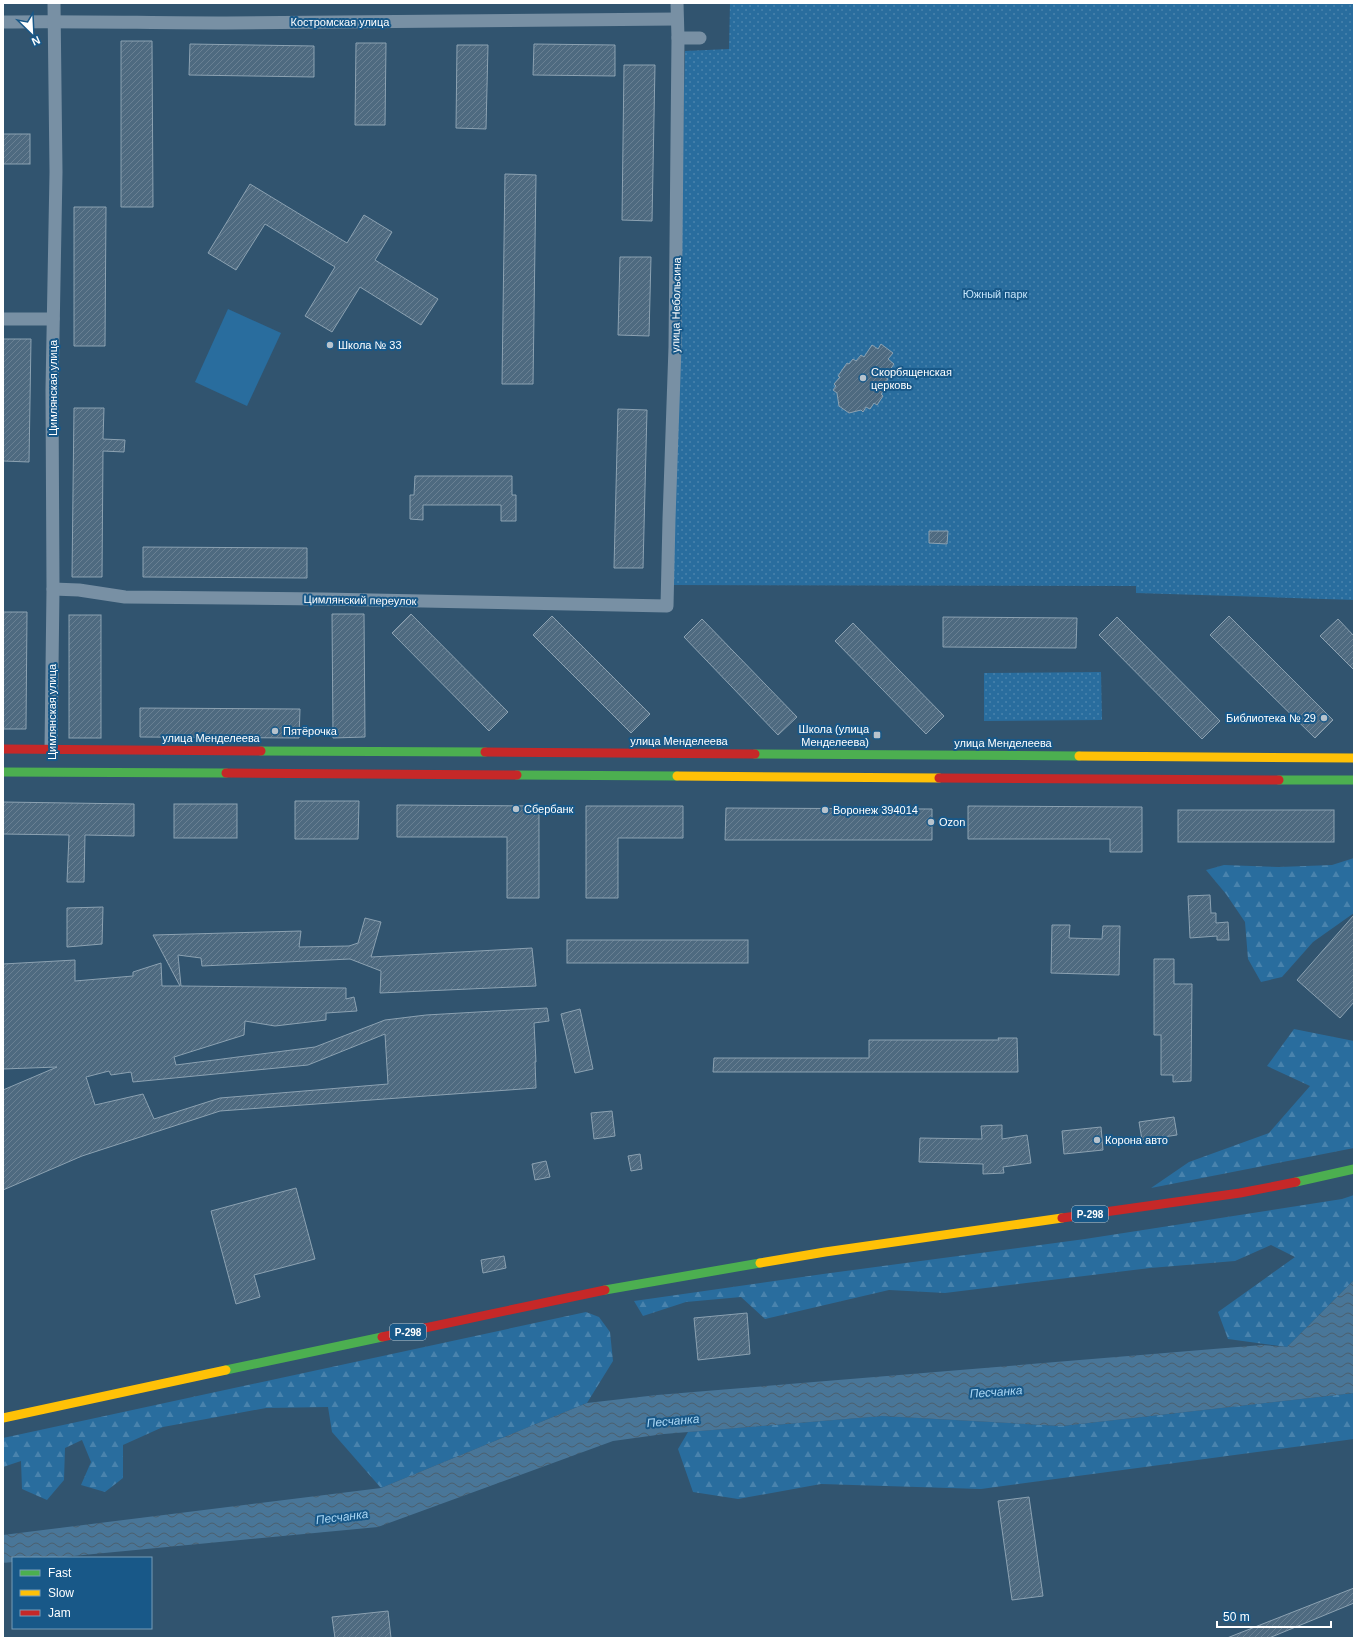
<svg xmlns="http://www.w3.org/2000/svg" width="1357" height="1641" font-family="Helvetica,sans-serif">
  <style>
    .grass { fill: url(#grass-dots) }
    .forest { fill: url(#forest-firs) }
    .pitch { fill: #296d9e }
    .water { fill: url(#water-waves) }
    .building { fill: url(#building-hatch); stroke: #8ca2b2; fill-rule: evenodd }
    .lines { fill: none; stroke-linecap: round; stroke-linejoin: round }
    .street { stroke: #7890a4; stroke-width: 13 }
    .fast { stroke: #4caf50; stroke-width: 9 }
    .slow { stroke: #ffc107; stroke-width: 9 }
    .jam { stroke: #c62828; stroke-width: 9 }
    .poi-dot { fill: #b7c3cd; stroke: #185888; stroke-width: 1.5 }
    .labels { text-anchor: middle; stroke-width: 4; stroke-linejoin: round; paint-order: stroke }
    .shield { fill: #185888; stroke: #bacddb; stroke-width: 1 }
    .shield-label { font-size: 10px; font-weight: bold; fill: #fff }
    .street-label { font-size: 11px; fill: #fff; stroke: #185888 }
    .park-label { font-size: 11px; fill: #c5e4fa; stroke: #185888 }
    .poi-label { font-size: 11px; fill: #fff; stroke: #185888; text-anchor: start }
    .water-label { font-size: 12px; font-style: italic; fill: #abd7f4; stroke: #185888 }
  </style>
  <defs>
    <pattern id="grass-dots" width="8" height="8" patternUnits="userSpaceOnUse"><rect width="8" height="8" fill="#296d9e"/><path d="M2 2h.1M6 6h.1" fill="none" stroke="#4983ad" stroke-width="1.8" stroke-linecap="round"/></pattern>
    <pattern id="forest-firs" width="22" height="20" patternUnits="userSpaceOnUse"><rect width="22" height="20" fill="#296d9e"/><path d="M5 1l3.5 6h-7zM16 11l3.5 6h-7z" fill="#4983ad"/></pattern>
    <pattern id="water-waves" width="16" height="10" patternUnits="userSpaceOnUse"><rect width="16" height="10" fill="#497698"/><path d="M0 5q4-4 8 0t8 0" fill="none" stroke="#4b5f6e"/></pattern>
    <pattern id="building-hatch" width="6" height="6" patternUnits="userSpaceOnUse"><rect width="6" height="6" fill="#4e6a80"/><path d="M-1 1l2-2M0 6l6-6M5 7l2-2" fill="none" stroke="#698093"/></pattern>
  </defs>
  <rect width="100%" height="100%" fill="#31546f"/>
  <g class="grass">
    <polygon points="730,3 1354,3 1354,600 1136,593 1136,586 672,585 685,51 729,49"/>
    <polygon points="1101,672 1102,720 984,721 984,673"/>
  </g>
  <g class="forest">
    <polygon points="1354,858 1354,913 1313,942 1282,977 1261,982 1248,959 1245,922 1226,894 1206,870 1224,865 1279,867 1332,865"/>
    <polygon points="1294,1029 1354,1041 1354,1148 1151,1188 1189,1162 1269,1133 1310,1086 1267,1066"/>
    <polygon points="1354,1195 1354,1280 1287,1347 1228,1339 1218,1312 1295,1257 1271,1245 1235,1261 1150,1268 945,1293 889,1290 765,1319 741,1297 686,1302 643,1316 634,1301 823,1274 1085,1239 1342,1199"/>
    <polygon points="586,1312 599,1317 610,1332 613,1361 587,1403 381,1488 332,1432 328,1407 266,1408 163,1427 123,1445 123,1478 105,1492 81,1485 91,1462 82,1440 65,1448 64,1480 47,1500 22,1489 21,1461 3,1467 3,1438"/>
    <polygon points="1354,1393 1354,1439 981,1489 821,1484 738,1499 693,1492 678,1449 688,1432 882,1416 1062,1426"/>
  </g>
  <polygon class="pitch" points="228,309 281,333 247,406 195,382"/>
  <polygon class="water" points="1354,1280 1354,1393 1062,1426 882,1416 664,1434 613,1441 378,1527 52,1558 13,1558 13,1562 3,1563 3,1535 381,1488 587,1403 657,1395 1262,1345 1287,1347"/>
  <g class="building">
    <polygon points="121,41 152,41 153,207 121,207"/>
    <polygon points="356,43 386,43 385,125 355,125"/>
    <polygon points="190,44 314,46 314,77 189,75"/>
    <polygon points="534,44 615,45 615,76 533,75"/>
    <polygon points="457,45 488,45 486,129 456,128"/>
    <polygon points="624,65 655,65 652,221 622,220"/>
    <rect x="3" y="134" width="27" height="30"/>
    <polygon points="505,174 536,175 533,384 502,384"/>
    <polygon points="250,184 347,243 364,215 392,232 375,260 438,299 421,325 360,287 332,332 305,316 335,267 265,224 236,270 208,253"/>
    <polygon points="74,207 106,207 105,346 74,346"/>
    <polygon points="620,257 651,257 649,336 618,335"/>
    <polygon points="3,339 31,339 29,462 3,461"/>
    <polygon points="881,344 893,353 888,359 894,364 885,377 888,379 883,386 886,388 881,394 883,396 877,405 874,403 870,409 866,407 863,412 861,410 849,413 839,406 837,393 833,390 836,386 834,384 840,377 838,376 847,363 849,364 853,359 856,361 861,355 864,357 872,345 878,349"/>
    <polygon points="74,408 104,408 103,439 125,440 124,452 103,451 102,577 72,577"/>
    <polygon points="618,409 647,410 643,568 614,568"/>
    <polygon points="415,476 512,476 512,495 516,495 516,521 501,521 501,505 423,505 423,520 410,519 410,495 414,495"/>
    <polygon points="929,531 948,531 947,544 929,543"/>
    <polygon points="143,547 307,548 307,578 143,577"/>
    <polygon points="3,612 27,612 26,729 3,729"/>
    <polygon points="332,614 364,614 365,737 333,738"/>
    <polygon points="411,614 508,712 489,731 392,633"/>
    <rect x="69" y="615" width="32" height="123"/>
    <polygon points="552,616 650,714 631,733 533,635"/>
    <polygon points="1229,616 1333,720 1315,738 1210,635"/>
    <polygon points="943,617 1077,618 1076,648 943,647"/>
    <polygon points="1117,617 1220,721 1202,739 1099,635"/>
    <polygon points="702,619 797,717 778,735 684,637"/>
    <polygon points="1338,619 1354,636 1354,670 1320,636"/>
    <polygon points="853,623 944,716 926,734 835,641"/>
    <polygon points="140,708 300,709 299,738 140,737"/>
    <polygon points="295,801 359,801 358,839 295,839"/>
    <polygon points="3,802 134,804 134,836 85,835 84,882 67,882 69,835 3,834"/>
    <rect x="174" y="804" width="63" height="34"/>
    <polygon points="397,805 539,806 539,898 507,898 507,837 397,837"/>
    <polygon points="586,806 683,806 683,838 618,838 618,898 586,898"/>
    <polygon points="968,806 1142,807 1142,852 1110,852 1110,839 968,839"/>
    <polygon points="726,808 932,809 932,840 725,840"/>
    <rect x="1178" y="810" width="156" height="32"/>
    <polygon points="1210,895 1211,913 1216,913 1216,923 1228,922 1229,940 1217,940 1217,936 1190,938 1188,896"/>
    <polygon points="103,907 102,944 67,947 67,908"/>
    <polygon points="1354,915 1354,1002 1340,1018 1297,980"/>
    <path d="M365 918 381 922 371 957 532 948 536 986 380 993 381 971 350 959 202 966 201 958 178 955 181 986 346 988V999L354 997 357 1011 326 1013V1020L275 1026 245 1021 244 1035 174 1057 176 1065 315 1047 385 1020 426 1015 547 1008 549 1021 534 1023 536 1062H535L536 1088 220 1111 82 1156 3 1190V1090L57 1067 3 1069V964L75 960V981L133 976V972L161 963 162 986H180L153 935 301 931 299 947 349 946 358 943ZM385 1034 388 1084 220 1098 154 1119 143 1094 95 1105 86 1077 109 1071 111 1075 131 1072 133 1082 308 1065Z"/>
    <polygon points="1052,925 1070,925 1069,938 1102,939 1103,926 1120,926 1119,975 1051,973"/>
    <rect x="567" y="940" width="181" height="23"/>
    <polygon points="1154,959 1174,959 1174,984 1192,984 1191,1081 1173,1082 1173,1075 1161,1075 1161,1035 1154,1035"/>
    <polygon points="580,1009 593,1069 575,1073 561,1014"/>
    <polygon points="998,1038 1017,1038 1018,1072 713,1072 714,1058 869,1058 869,1040 999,1040"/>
    <polygon points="612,1111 615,1136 594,1139 591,1113"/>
    <polygon points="1174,1117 1177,1135 1142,1140 1139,1122"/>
    <polygon points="1002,1125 1002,1139 1027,1135 1031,1163 1003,1167 1004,1173 983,1174 983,1164 919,1162 920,1138 982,1139 981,1126"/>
    <polygon points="1101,1127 1103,1150 1064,1154 1062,1131"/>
    <polygon points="640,1154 642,1169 631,1171 628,1156"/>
    <polygon points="546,1161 550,1177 535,1180 532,1164"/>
    <polygon points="296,1188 315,1259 254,1275 260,1297 236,1304 211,1211"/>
    <polygon points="504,1256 506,1268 483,1273 481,1260"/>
    <polygon points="747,1313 750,1354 698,1360 694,1318"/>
    <polygon points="1029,1497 1043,1596 1012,1600 998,1501"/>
    <polygon points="1354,1588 1354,1603 1269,1638 1227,1638"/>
    <polygon points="388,1611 391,1638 335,1638 332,1617"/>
  </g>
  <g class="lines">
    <g class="street">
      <path d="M3 22C77 21 152 23 226 23 377 22 527 19 677 19"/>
      <polyline points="678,38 700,38"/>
      <polyline points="3,319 53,319"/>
      <polyline points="53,589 79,590 125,597 323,599 667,606 669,519 675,347 678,38 677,3"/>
      <polyline points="51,749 53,589 52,390 56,172 54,3"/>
    </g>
    <g class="fast">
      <polyline points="261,751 485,752"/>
      <polyline points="755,754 1079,756"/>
      <polyline points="3,772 226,773"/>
      <polyline points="517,775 677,776"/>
      <polyline points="1279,780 1354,780"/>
      <polyline points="1296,1182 1354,1169"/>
      <polyline points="605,1290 760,1263"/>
      <polyline points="226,1370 382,1337"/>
    </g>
    <g class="slow">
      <polyline points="1079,756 1354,758"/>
      <polyline points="677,776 939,778"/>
      <polyline points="760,1263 825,1252 1062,1218"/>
      <polyline points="3,1418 226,1370"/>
    </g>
    <g class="jam">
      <polyline points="3,749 261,751"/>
      <polyline points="485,752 755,754"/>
      <polyline points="226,773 517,775"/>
      <polyline points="939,778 1279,780"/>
      <polyline points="1062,1218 1240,1193 1296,1182"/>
      <polyline points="382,1337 605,1290"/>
    </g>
  </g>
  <g class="poi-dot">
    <circle cx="330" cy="345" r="4"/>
    <circle cx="863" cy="378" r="4"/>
    <circle cx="1324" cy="718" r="4"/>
    <circle cx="275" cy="731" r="4"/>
    <rect x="873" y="731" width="8" height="8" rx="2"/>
    <circle cx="516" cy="809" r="4"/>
    <circle cx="825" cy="810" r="4"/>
    <circle cx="931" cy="822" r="4"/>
    <circle cx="1097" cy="1140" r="4"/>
  </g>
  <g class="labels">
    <g class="shield">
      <rect x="1072" y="1206" width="36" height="16" rx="3"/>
      <rect x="390" y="1324" width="36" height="16" rx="3"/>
    </g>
    <g class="shield-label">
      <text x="1090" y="1218">Р-298</text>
      <text x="408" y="1336">Р-298</text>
    </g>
    <g class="street-label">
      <text x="340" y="26">Костромская улица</text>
      <text transform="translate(676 305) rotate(-89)" y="4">улица Небольсина</text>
      <text transform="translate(53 388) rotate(-90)" y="4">Цимлянская улица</text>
      <text transform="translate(360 600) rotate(1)" y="4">Цимлянский переулок</text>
      <text transform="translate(52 712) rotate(-90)" y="4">Цимлянская улица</text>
      <text x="211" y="742">улица Менделеева</text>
      <text x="679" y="745">улица Менделеева</text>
      <text x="1003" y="747">улица Менделеева</text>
    </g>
    <g class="park-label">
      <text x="995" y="298">Южный парк</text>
    </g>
    <g class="poi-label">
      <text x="338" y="349">Школа № 33</text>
      <text x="871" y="376">Скорбященская<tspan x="871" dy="13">церковь</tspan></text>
      <text x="1316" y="722" text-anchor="end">Библиотека № 29</text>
      <text x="869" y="733" text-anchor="end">Школа (улица<tspan x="869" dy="13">Менделеева)</tspan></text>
      <text x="283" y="735">Пятёрочка</text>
      <text x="524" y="813">Сбербанк</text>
      <text x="833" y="814">Воронеж 394014</text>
      <text x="939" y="826">Ozon</text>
      <text x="1105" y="1144">Корона авто</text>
    </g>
    <g class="water-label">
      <text transform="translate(996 1392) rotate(-4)" y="4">Песчанка</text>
      <text transform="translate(673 1421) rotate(-5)" y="4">Песчанка</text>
      <text transform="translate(342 1517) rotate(-7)" y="4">Песчанка</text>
    </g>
  </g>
  <rect width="1357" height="1641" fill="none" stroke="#ffffff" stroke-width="8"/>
  <rect x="12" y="1557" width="140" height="72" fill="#185888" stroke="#749bb8"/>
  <rect x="20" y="1570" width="20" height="6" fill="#4caf50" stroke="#749bb8"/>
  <text x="48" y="1577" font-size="12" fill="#ffffff">Fast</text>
  <rect x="20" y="1590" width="20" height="6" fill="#ffc107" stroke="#749bb8"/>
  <text x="48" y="1597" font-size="12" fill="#ffffff">Slow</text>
  <rect x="20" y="1610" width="20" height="6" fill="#c62828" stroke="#749bb8"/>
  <text x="48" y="1617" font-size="12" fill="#ffffff">Jam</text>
  <g transform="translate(32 32) rotate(156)" stroke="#185888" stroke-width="3" paint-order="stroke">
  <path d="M0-3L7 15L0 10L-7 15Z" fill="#ffffff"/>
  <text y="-6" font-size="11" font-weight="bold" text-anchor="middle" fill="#ffffff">N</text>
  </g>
  <path d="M1217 1621v6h114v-6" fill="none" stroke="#ffffff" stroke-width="2"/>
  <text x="1223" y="1621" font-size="12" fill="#ffffff" stroke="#185888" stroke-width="3" paint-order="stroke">50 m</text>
</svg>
